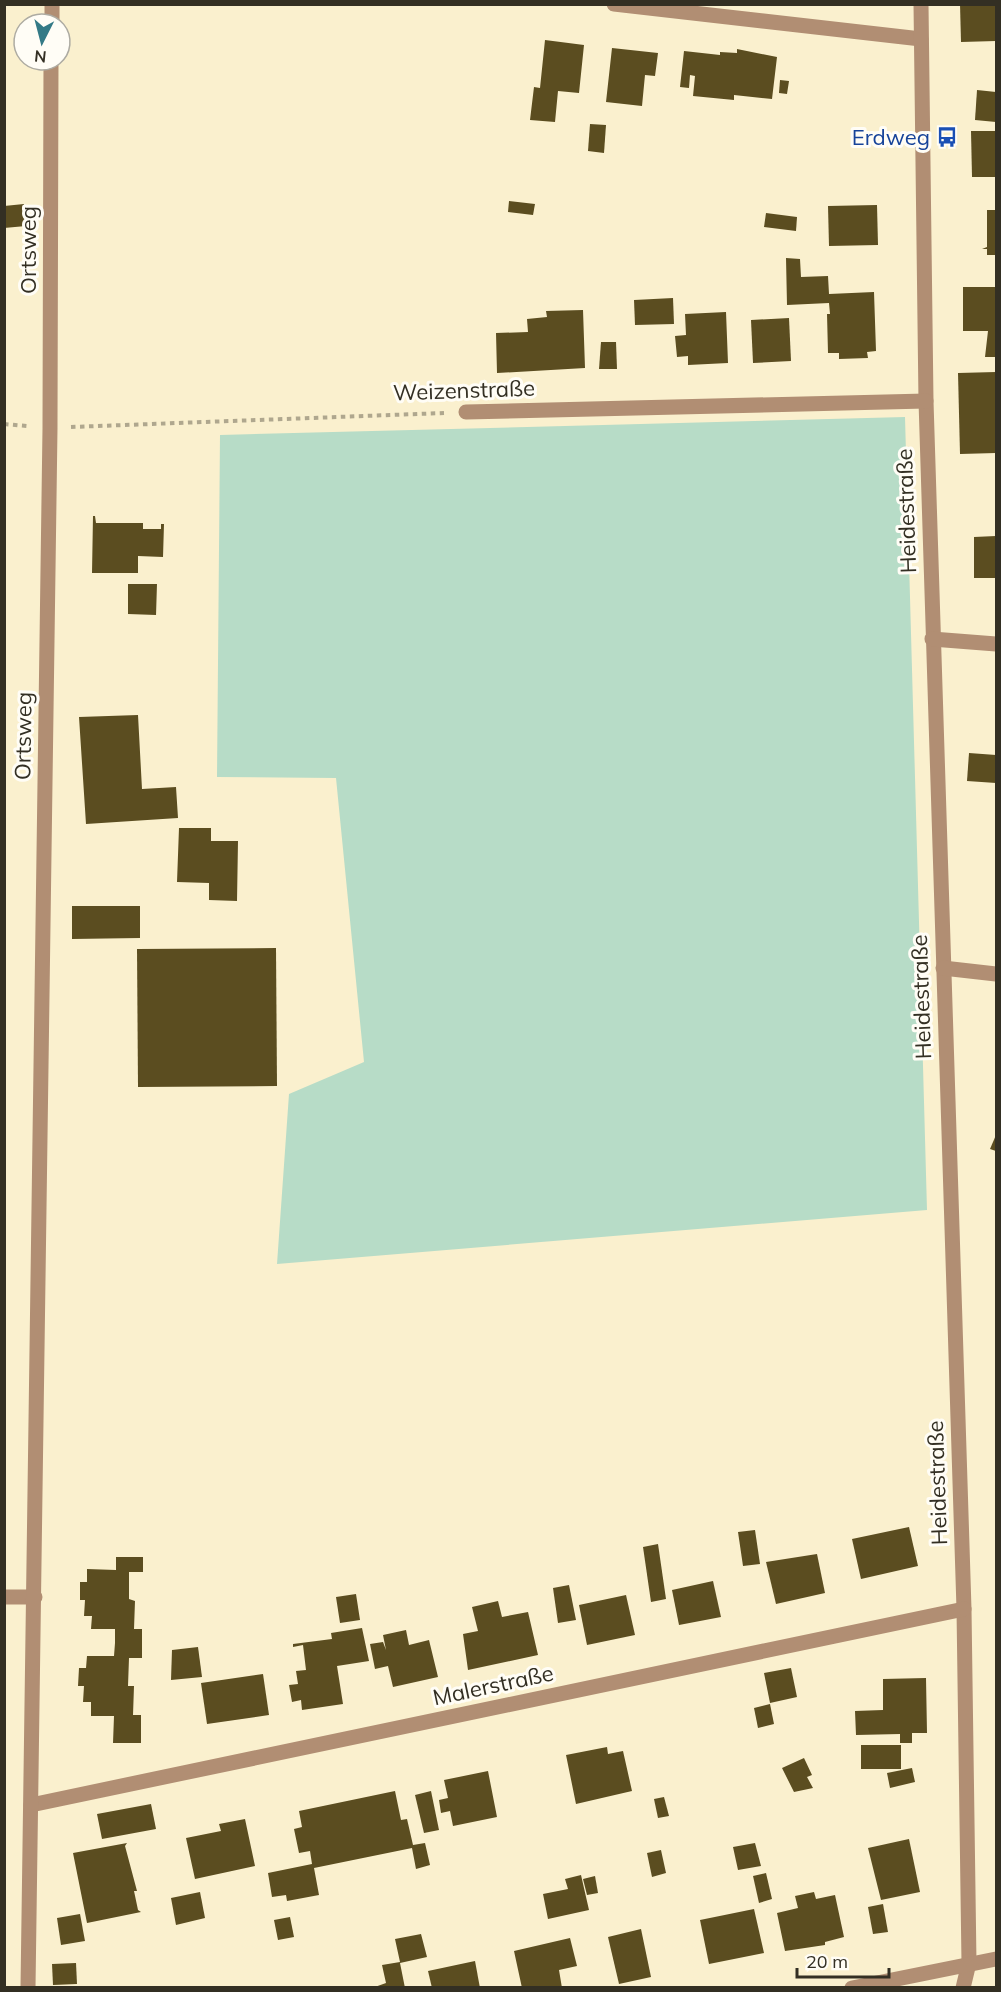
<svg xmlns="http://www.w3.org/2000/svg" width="1001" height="1992" font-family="Mulish,sans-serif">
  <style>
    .green { fill: #b7dcc7 }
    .building { fill: #5b4d20 }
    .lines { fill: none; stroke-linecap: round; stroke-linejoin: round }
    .path { stroke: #afa78e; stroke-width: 4; stroke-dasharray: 4.5 4.5; stroke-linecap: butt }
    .minor { stroke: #b18e73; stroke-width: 15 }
    .labels { text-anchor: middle; stroke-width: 6; stroke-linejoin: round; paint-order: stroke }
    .transit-label { font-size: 22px; fill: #164399; stroke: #fffdf6; text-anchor: end }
    .street-label { font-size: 22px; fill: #332f23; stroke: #fffdf6 }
  </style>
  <rect width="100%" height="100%" fill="#faf0ce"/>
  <polygon class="green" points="905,417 927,1210 277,1264 289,1094 364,1062 336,778 217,777 220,435"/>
  <g class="building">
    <polygon points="960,4 996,4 996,41 961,42"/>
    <polygon points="545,40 584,45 579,93 558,91 555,122 530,120 534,87 540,88"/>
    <polygon points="612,48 658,53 655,76 645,75 642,106 606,102"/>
    <polygon points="737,49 777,57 772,99 734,95 734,100 693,96 695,76 690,75 689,88 680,87 684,51 720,55 720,52 737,53"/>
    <polygon points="780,80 789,81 787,94 779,93"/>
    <polygon points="977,90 996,92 996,122 975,120"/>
    <polygon points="590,124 606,125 604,153 588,151"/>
    <polygon points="971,131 996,131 996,177 972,177"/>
    <polygon points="509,201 535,204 533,215 508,212"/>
    <polygon points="24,204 26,226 4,228 4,206"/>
    <polygon points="877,205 878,245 829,246 828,206"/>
    <polygon points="987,210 996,210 996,255 987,255 987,249 982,249 987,247"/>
    <polygon points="766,213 797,217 796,231 764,227"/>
    <polygon points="786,258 800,259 801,277 828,276 829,294 874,292 876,351 867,352 868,358 839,359 839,353 828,353 827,314 830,314 829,303 787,305"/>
    <polygon points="963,287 996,287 996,357 985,357 988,331 963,331"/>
    <polygon points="673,298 674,324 635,325 634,300"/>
    <polygon points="583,310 585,368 497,373 496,333 528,332 527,319 547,317 546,311"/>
    <polygon points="726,312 728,363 688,365 688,356 677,357 675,336 686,335 685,314"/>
    <polygon points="789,318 791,361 753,363 751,320"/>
    <polygon points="601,342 616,342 617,369 599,369"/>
    <polygon points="996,372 996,453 960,454 958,373"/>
    <polygon points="93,516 95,516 96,523 143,523 143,529 161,529 161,524 164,524 163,557 138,556 138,573 92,573"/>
    <polygon points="996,536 996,578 974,578 974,537"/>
    <polygon points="128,584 157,584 156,615 128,614"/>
    <polygon points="138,715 142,789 176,787 178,818 86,824 79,717"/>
    <polygon points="969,753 996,755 996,783 967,781"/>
    <polygon points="179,828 211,828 211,841 238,841 237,901 209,900 209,883 177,882"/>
    <polygon points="72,906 140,906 140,938 72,939"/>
    <polygon points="276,948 277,1086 138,1087 137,949"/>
    <polygon points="996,1135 996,1151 990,1149"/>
    <polygon points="909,1527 918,1566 861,1579 852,1539"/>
    <polygon points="755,1530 760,1564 743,1566 738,1532"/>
    <polygon points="658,1544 666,1599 651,1602 643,1547"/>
    <polygon points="817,1554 825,1593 776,1604 766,1562"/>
    <polygon points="116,1557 143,1557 143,1572 129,1572 129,1599 135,1601 134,1629 142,1629 142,1658 129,1658 128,1686 134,1686 133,1715 141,1715 141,1743 113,1743 114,1716 91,1716 91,1702 83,1702 84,1686 78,1686 79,1668 86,1668 87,1656 114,1656 115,1643 115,1629 91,1629 92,1616 84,1616 85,1600 80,1600 80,1582 87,1582 87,1569 116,1570"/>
    <polygon points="713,1581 721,1617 679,1625 672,1590"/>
    <polygon points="569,1585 576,1620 558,1623 553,1588"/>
    <polygon points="356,1594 360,1620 340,1623 336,1597"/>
    <polygon points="626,1595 635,1635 587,1645 579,1605"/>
    <polygon points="498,1601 502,1617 528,1612 538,1655 468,1670 463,1634 478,1631 472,1607"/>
    <polygon points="362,1628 369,1661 337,1666 343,1704 302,1710 301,1700 292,1702 289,1685 298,1684 296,1671 306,1670 303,1645 293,1647 293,1644 332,1639 331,1633"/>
    <polygon points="406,1630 409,1645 429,1640 438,1677 393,1687 388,1666 375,1669 370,1644 383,1642 386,1650 383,1635"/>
    <polygon points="198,1647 202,1677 171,1680 172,1650"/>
    <polygon points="791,1668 797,1697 770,1703 764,1673"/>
    <polygon points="263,1674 269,1715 207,1724 201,1683"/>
    <polygon points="926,1678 927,1733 912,1733 912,1743 900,1743 900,1734 856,1735 855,1711 883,1710 883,1679"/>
    <polygon points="770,1704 774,1724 758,1728 754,1708"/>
    <rect x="861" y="1745" width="40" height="24"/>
    <polygon points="607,1747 608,1754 623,1751 632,1791 576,1804 566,1755"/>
    <polygon points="804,1758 812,1775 807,1777 813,1788 794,1792 782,1768"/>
    <polygon points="912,1768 915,1782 890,1788 887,1773"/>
    <polygon points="488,1771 497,1817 453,1826 450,1811 441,1813 439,1800 448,1798 444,1780"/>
    <polygon points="395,1791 401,1820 407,1819 413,1845 425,1843 430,1865 416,1869 412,1848 314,1868 319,1895 287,1901 286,1895 272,1897 268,1873 312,1864 310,1851 299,1853 294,1829 302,1827 299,1811"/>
    <polygon points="431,1791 439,1830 424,1833 415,1795"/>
    <polygon points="664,1797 669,1816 658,1818 654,1799"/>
    <polygon points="151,1804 156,1829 102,1839 97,1814"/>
    <polygon points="245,1819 255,1866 195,1879 186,1838 221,1831 219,1824"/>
    <polygon points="909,1839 920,1892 881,1900 868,1848"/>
    <polygon points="127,1843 125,1846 137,1891 134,1891 138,1910 141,1912 87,1923 73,1853"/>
    <polygon points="755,1843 761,1866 738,1870 733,1847"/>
    <polygon points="661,1850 666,1873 652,1877 647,1853"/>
    <polygon points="766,1873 772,1899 759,1903 753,1876"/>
    <polygon points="581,1875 589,1910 548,1919 543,1894 568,1889 565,1879"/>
    <polygon points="595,1876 598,1893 587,1895 583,1879"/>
    <polygon points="200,1892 205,1918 176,1925 171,1898"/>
    <polygon points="814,1892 816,1899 835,1895 844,1937 825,1942 825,1945 785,1951 777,1913 798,1908 795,1896"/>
    <polygon points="883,1904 888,1932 873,1934 868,1907"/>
    <polygon points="754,1909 764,1953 709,1964 700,1920"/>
    <polygon points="80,1914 85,1941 61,1945 57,1918"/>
    <polygon points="290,1917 294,1937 278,1940 274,1920"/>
    <polygon points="641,1929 651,1977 619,1984 608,1937"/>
    <polygon points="421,1934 427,1957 400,1963 405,1988 372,1988 386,1983 382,1965 400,1962 395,1939"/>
    <polygon points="570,1938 577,1966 559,1970 562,1988 522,1988 514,1951"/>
    <polygon points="475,1961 480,1988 432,1988 428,1971"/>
    <polygon points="76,1963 77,1984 53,1985 52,1964"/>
  </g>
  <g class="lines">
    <g class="path">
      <polyline points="4,424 27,426"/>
      <polyline points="71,427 444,413"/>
    </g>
    <g class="minor">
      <polyline points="614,4 921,39"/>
      <polyline points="921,4 926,401 964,1609 969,1963 963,1988"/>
      <polyline points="52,24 52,4"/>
      <polyline points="466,412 926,401"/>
      <polyline points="932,639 996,644"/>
      <polyline points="943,968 996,974"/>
      <polyline points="4,1597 35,1597"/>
      <polyline points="31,1805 964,1609"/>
      <polyline points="28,1988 50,428 51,60"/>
      <polyline points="852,1988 996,1959"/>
    </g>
  </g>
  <defs>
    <g id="bus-bare" transform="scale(1.62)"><path d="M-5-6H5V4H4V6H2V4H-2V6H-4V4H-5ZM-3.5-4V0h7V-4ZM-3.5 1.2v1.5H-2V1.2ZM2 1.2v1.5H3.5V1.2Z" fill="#1a4fb4" stroke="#fffdf6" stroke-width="2.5" paint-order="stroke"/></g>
  </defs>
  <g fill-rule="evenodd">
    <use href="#bus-bare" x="947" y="137"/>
  </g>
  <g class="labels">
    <g class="transit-label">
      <text x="930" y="145">Erdweg</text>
    </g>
    <g class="street-label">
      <text transform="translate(28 250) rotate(-90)" y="8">Ortsweg</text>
      <text transform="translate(464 390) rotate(-2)" y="8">Weizenstraße</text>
      <text transform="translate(906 511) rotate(-92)" y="8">Heidestraße</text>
      <text transform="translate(23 736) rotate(-89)" y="8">Ortsweg</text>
      <text transform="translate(921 997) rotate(-92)" y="8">Heidestraße</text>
      <text transform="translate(937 1483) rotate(-92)" y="8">Heidestraße</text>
      <text transform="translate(493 1685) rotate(-12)" y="8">Malerstraße</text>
    </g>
  </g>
  <rect width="1001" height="1992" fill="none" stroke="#332f23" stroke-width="12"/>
  <g transform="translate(42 42) rotate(186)"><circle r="28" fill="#fffdf6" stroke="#adaba2" stroke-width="1.5"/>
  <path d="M0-4.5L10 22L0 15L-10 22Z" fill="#347a86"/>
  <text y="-9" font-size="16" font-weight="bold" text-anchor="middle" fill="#332f23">N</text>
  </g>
  <path d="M797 1968v9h92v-9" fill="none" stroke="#332f23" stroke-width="3"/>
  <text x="806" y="1968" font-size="18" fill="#332f23" stroke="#fffdf6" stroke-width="4.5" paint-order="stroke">20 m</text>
</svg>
